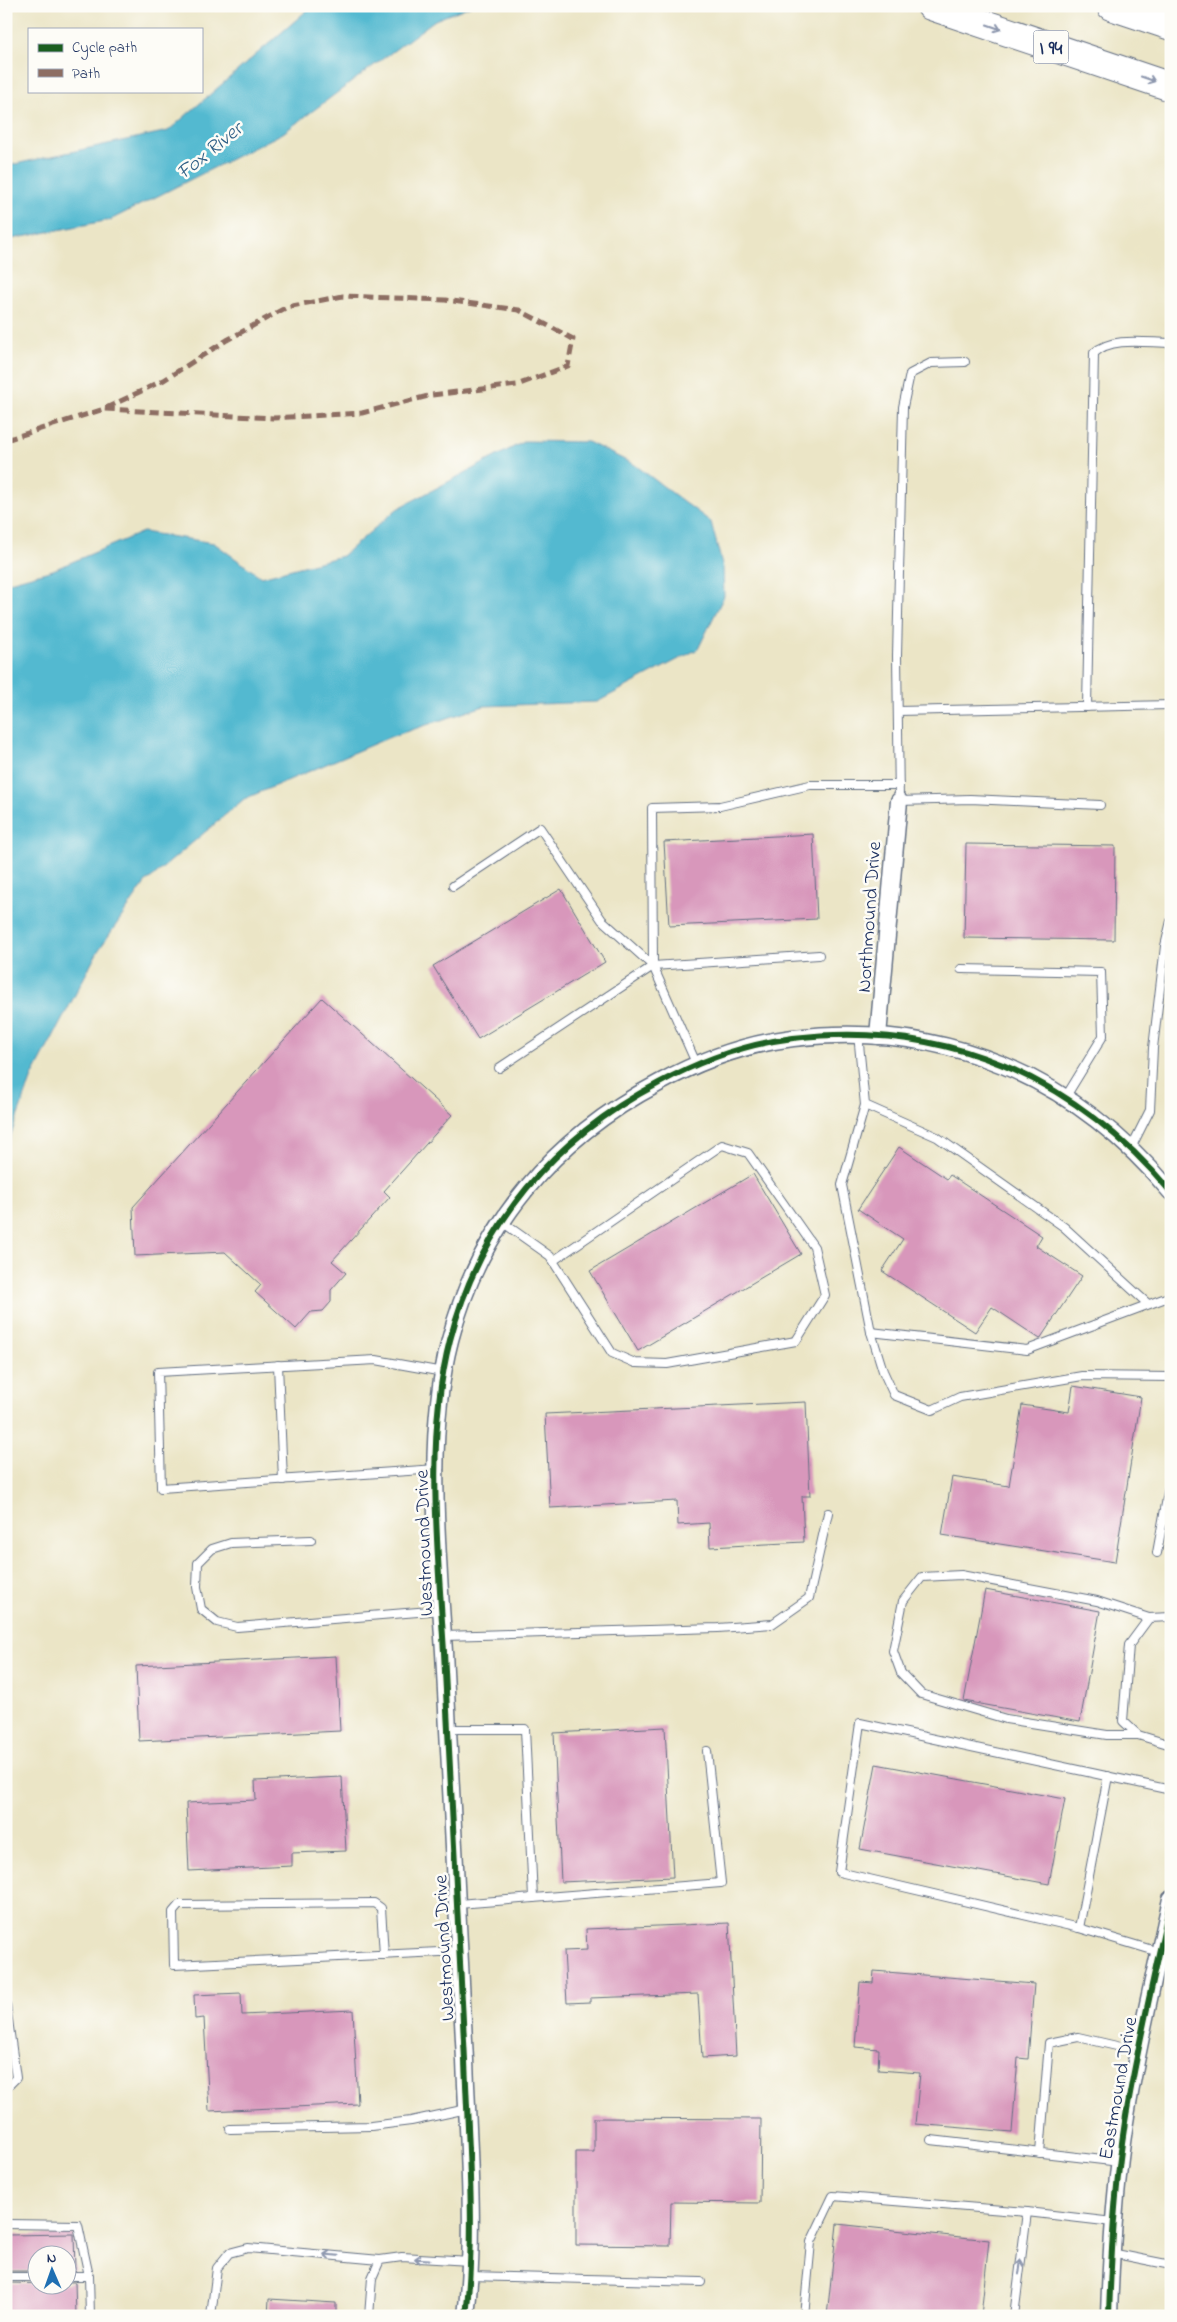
<svg xmlns="http://www.w3.org/2000/svg" width="1177" height="2322" font-family="'Indie Flower',sans-serif">
  <style>
    .water { fill: #52b9d0; stroke: #367497 }
    .building { fill: #d897bb }
    .lines { fill: none; stroke-linecap: round; stroke-linejoin: round }
    .lane-casing { stroke: #646f82; stroke-width: 10 }
    .street-casing { stroke: #646f82; stroke-width: 19 }
    .highway-casing { stroke: #646f82; stroke-width: 30 }
    .lane { stroke: #fff; stroke-width: 8 }
    .street { stroke: #fff; stroke-width: 16 }
    .highway { stroke: #fff; stroke-width: 28 }
    .quiet { stroke: #8d6e63; stroke-width: 5; stroke-dasharray: 10 5; stroke-linecap: butt }
    .cycleway-casing { stroke: #fdfcf7; stroke-width: 9 }
    .cycleway { stroke: #1b5e20; stroke-width: 6 }
    .oneway { stroke: #8d97ae }
    .labels { text-anchor: middle; stroke-width: 5; stroke-linejoin: round; paint-order: stroke }
    .shield { fill: #fdfcf7; stroke: #5f6c8c; stroke-width: 1 }
    .shield-label { font-size: 19px; font-weight: bold; fill: #1b2f5e }
    .street-label { font-size: 20px; fill: #1b2f5e; stroke: #fdfcf7 }
    .water-label { font-size: 21px; font-style: italic; fill: #2e5f86; stroke: #fdfcf7 }
  </style>
  <rect width="100%" height="100%" fill="#fdfcf7"/>
  <filter id="ink" filterUnits="userSpaceOnUse"><feTurbulence type="fractalNoise" baseFrequency=".02" numOctaves="2"/><feDisplacementMap in="SourceGraphic" scale="10" xChannelSelector="R" yChannelSelector="G"/><feConvolveMatrix kernelMatrix="1 2 1 2 8 2 1 2 1" color-interpolation-filters="sRGB"/></filter>
  <filter id="wash" filterUnits="userSpaceOnUse"><feTurbulence type="fractalNoise" baseFrequency=".0096" numOctaves="4" result="noise"/><feDisplacementMap in="SourceGraphic" scale="20" xChannelSelector="R" yChannelSelector="G"/><feGaussianBlur stdDeviation="1.12" result="paint"/><feColorMatrix in="noise" values="0 0 0 0 0 0 0 0 0 0 0 0 0 0 0 0 0 1.4 0 .05"/><feComposite in="paint" operator="in"/></filter>
  <g filter="url(#wash)">
    <rect width="100%" height="100%" fill="#ebe5c6"/>
    <g class="water">
      <polygon points="312,6 470,6 435,20 283,133 110,220 6,240 6,166 168,131"/>
      <polygon points="525,441 588,442 635,465 711,522 723,568 724,596 698,649 597,702 484,706 390,737 244,799 145,883 98,951 32,1077 6,1148 6,583 53,570 143,532 214,543 261,577 342,556 397,509"/>
    </g>
    <g id="blocks">
      <g class="building">
        <polygon points="813,834 817,919 669,926 664,842"/>
        <polygon points="966,844 1115,846 1114,940 964,938"/>
        <polygon points="561,889 605,962 478,1039 433,966"/>
        <polygon points="322,998 452,1115 384,1191 390,1197 332,1261 346,1273 331,1290 331,1302 323,1311 311,1312 296,1329 255,1292 261,1285 225,1252 135,1256 133,1207"/>
        <polygon points="899,1147 947,1179 950,1175 1042,1236 1036,1246 1082,1276 1040,1339 992,1307 975,1332 882,1271 903,1239 858,1209"/>
        <polygon points="753,1174 801,1254 638,1351 590,1271"/>
        <polygon points="1073,1386 1141,1397 1115,1562 942,1535 952,1477 1009,1486 1022,1405 1069,1412"/>
        <polygon points="806,1402 810,1496 802,1496 804,1542 710,1547 709,1523 678,1525 677,1501 550,1508 545,1414"/>
        <polygon points="985,1590 1100,1611 1080,1722 964,1701"/>
        <polygon points="336,1656 340,1731 139,1741 136,1666"/>
        <polygon points="665,1727 673,1877 561,1882 554,1733"/>
        <polygon points="876,1764 1065,1799 1049,1884 860,1849"/>
        <polygon points="342,1777 346,1851 292,1853 292,1866 189,1871 186,1803 256,1800 255,1781"/>
        <polygon points="729,1923 736,2056 702,2058 698,1994 590,1998 590,2002 567,2003 564,1951 587,1950 586,1929"/>
        <polygon points="874,1971 1034,1984 1028,2059 1018,2058 1012,2132 915,2124 920,2073 878,2070 879,2049 855,2047 860,1982 873,1983"/>
        <polygon points="241,1993 242,2015 353,2010 358,2104 209,2111 204,2018 195,2019 194,1995"/>
        <polygon points="594,2118 761,2119 760,2203 671,2202 670,2246 576,2245 576,2152 594,2152"/>
        <polygon points="837,2224 989,2240 981,2316 827,2316"/>
        <polygon points="74,2234 75,2270 68,2270 68,2254 38,2254 38,2271 6,2271 6,2235"/>
        <polygon points="68,2282 75,2282 76,2316 6,2316 6,2283 68,2284"/>
        <polygon points="269,2299 336,2303 336,2316 268,2316"/>
      </g>
    </g>
  </g>
  <g filter="url(#ink)">
    <use href="#blocks" fill-opacity="0" stroke="#646f82" stroke-width="1"/>
    <g class="lines">
      <g class="lane-casing">
        <g id="lane">
          <polyline points="965,362 931,363 910,374 903,407 897,656 899,801 970,799 1100,805"/>
          <path d="M1087 707 1094 353C1112 336 1147 343 1171 343"/>
          <polyline points="898,711 1171,705"/>
          <polyline points="453,886 540,828 602,920 653,966 696,1063"/>
          <polyline points="653,966 652,808 720,806 810,785 899,785"/>
          <polyline points="961,969 1101,972 1103,1036 1065,1098"/>
          <polyline points="858,1034 865,1105 937,1137 1064,1227 1148,1304"/>
          <polyline points="499,1068 653,966 819,955"/>
          <polyline points="865,1105 842,1185 871,1332"/>
          <polyline points="1131,1148 1150,1110 1153,1048 1165,946 1171,921"/>
          <polyline points="502,1222 550,1256 553,1261 612,1353 635,1363 667,1364 796,1341 825,1295 814,1247 748,1153 722,1145 553,1261"/>
          <polyline points="1171,1296 1027,1350 871,1332 883,1371 894,1395 932,1410 960,1397 1082,1376 1171,1377"/>
          <polyline points="278,1365 283,1480"/>
          <polyline points="437,1469 161,1488 158,1372 376,1360 443,1372"/>
          <polyline points="311,1540 231,1543 212,1549 198,1563 197,1587 201,1609 217,1622 237,1627 442,1610"/>
          <polyline points="1157,1553 1171,1476"/>
          <polyline points="1171,1617 1149,1618 1129,1645 1123,1721 1138,1735 1171,1745"/>
          <polyline points="443,1636 718,1628 772,1624 809,1598 828,1513"/>
          <polyline points="448,1729 525,1729 533,1898"/>
          <polyline points="1138,1735 1107,1735 1006,1719 921,1694 901,1673 893,1651 903,1601 922,1577 961,1575 1097,1601 1149,1618"/>
          <polyline points="458,1904 721,1883 707,1751"/>
          <polyline points="1079,1928 1108,1776"/>
          <polyline points="1159,1952 1079,1928 839,1872 860,1723 1171,1790"/>
          <polyline points="384,1955 381,1908 374,1903 179,1905 173,1912 174,1965 460,1951"/>
          <polyline points="6,2005 16,2078 6,2088"/>
          <polyline points="230,2129 371,2126 411,2121 467,2109"/>
          <polyline points="931,2140 1120,2162"/>
          <polyline points="1040,2153 1049,2043 1078,2037 1138,2051"/>
          <polyline points="6,2224 78,2225 89,2276 90,2316"/>
          <polyline points="1111,2253 1171,2265"/>
          <polyline points="68,2276 89,2276"/>
          <polyline points="470,2276 701,2282"/>
          <polyline points="6,2277 38,2277"/>
          <polyline points="211,2316 217,2268 229,2253 248,2248 380,2260"/>
          <polyline points="369,2316 372,2278 380,2260 402,2257 470,2261"/>
          <polyline points="804,2316 811,2242 833,2196 1027,2212 1113,2222"/>
          <polyline points="1014,2316 1027,2212"/>
        </g>
      </g>
      <g class="street-casing">
        <g id="street">
          <polyline points="878,1036 899,801"/>
          <path d="M466 2316C476 2231 468 2145 465 2060 459 1924 452 1788 444 1652 438 1553 425 1436 450 1340 480 1224 554 1138 659 1083 701 1060 745 1044 793 1038 944 1020 1074 1076 1171 1192"/>
          <path d="M1109 2316C1111 2251 1115 2186 1125 2122 1137 2047 1155 1973 1171 1899"/>
        </g>
      </g>
      <g class="highway-casing">
        <g id="highway">
          <polyline points="931,6 1171,87"/>
          <polyline points="1111,6 1171,26"/>
        </g>
      </g>
      <use href="#lane" class="lane"/>
      <use href="#street" class="street"/>
      <use href="#highway" class="highway"/>
      <polyline class="quiet" points="6,440 104,409 164,380 227,340 287,307 343,296 445,300 519,310 573,339 568,366 517,385 432,395 362,413 273,418 104,409"/>
      <g class="cycleway-casing">
        <g id="cycleway">
          <path d="M466 2316C476 2231 468 2145 465 2060 459 1924 452 1788 444 1652 438 1553 425 1436 450 1340 480 1224 554 1138 659 1083 701 1060 745 1044 793 1038 944 1020 1074 1076 1171 1192"/>
          <path d="M1109 2316C1111 2251 1115 2186 1125 2122 1137 2047 1155 1973 1171 1899"/>
        </g>
      </g>
      <use href="#cycleway" class="cycleway"/>
    </g>
    <defs><path id="oneway-shaft" d="M-6 0H5M1.5-3L5.5 0L1.5 3" fill="none" stroke-width="1.6" stroke-linecap="round" stroke-linejoin="round" transform="scale(1.25)"/></defs>
    <g class="oneway">
      <use href="#oneway-shaft" transform="translate(994 27) rotate(19)"/>
      <use href="#oneway-shaft" transform="translate(1148 79) rotate(19)"/>
      <use href="#oneway-shaft" transform="translate(331 2255) rotate(-175)"/>
      <use href="#oneway-shaft" transform="translate(422 2259) rotate(-177)"/>
      <use href="#oneway-shaft" transform="translate(1020 2267) rotate(-82)"/>
    </g>
  </g>
  <g class="labels">
    <rect class="shield" x="1033.5" y="30.5" width="35" height="33" rx="4"/>
    <g class="shield-label">
      <text x="1051" y="54">I 94</text>
    </g>
    <g class="street-label">
      <text transform="translate(868 917) rotate(-86)" y="7">Northmound Drive</text>
      <text transform="translate(423 1543) rotate(-92)" y="7">Westmound Drive</text>
      <text transform="translate(443 1948) rotate(-93)" y="7">Westmound Drive</text>
      <text transform="translate(1117 2088) rotate(-80)" y="7">Eastmound Drive</text>
    </g>
    <g class="water-label">
      <text transform="translate(209 150) rotate(-39)" y="7">Fox River</text>
    </g>
  </g>
  <rect width="1177" height="2322" fill="none" stroke="#fdfcf7" stroke-width="25"/>
  <rect x="28" y="28" width="175" height="65" fill="#fdfcf7" stroke="#a3aaba"/>
  <rect x="38" y="44" width="25" height="8" fill="#1b5e20" stroke="#a3aaba"/>
  <text x="72" y="52" font-size="15" fill="#1b2f5e">Cycle path</text>
  <rect x="38" y="69" width="25" height="8" fill="#8d6e63" stroke="#a3aaba"/>
  <text x="72" y="78" font-size="15" fill="#1b2f5e">Path</text>
  <g transform="translate(52 2270) rotate(358)"><circle r="24" fill="#fdfcf7" stroke="#a3aaba"/>
  <path d="M0-4L9 19L0 12L-9 19Z" fill="#1f6fb2"/>
  <text y="-8" font-size="14" font-weight="bold" text-anchor="middle" fill="#1b2f5e">N</text>
  </g>
</svg>
